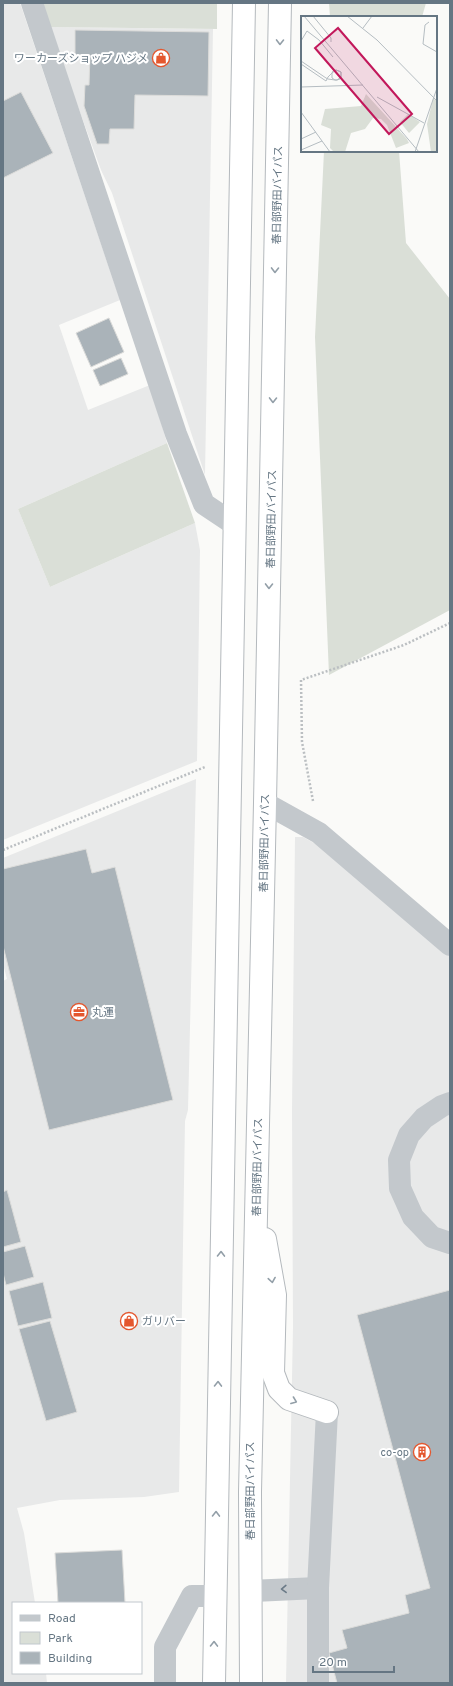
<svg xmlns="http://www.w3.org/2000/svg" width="453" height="1686" font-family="Overpass,'Noto Sans JP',sans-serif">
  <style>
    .built { fill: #e8e9e9 }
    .green { fill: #dadfd7 }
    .building { fill: #aab3b9; stroke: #dcdcda }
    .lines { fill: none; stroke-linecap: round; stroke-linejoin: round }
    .highway-casing { stroke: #b4b9bd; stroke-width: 24 }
    .path { stroke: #bbbfc2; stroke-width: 2.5; stroke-dasharray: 2 2; stroke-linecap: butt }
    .minor { stroke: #c3c8cc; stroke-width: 22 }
    .highway { stroke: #fff; stroke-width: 22 }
    .oneway { stroke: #939fa8 }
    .oneway2 { stroke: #6a7a87 }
    .labels { text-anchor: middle; stroke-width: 4; stroke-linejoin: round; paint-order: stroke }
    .poi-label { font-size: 11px; fill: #657683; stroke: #fff; text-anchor: end }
    .street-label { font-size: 11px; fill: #657683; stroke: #fff }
    .inset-road { fill: none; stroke: #b5bdc2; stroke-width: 1 }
    .view { fill: #c2185b; fill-opacity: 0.15; stroke: #c2185b; stroke-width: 2 }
    .inset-edge { fill: none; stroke: #657683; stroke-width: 2 }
  </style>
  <rect width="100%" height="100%" fill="#fafaf8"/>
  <g class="built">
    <polygon points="3,3 20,3 120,300 59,325 88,410 150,385 167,443 18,509 50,587 195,523 200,550 197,761 3,840"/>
    <polygon points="49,27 213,29 205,475 112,193 101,170"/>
    <polygon points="196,779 188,1110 185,1121 179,1492 144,1497 60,1500 17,1508 24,1533 35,1603 13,1603 13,1673 46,1673 47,1683 3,1683 3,981 7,979 3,964 3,858"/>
    <polygon points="295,837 303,837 325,849 450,954 450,1683 286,1683 293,1327 292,1111"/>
  </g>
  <g class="green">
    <polygon points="41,3 217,3 217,29 49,27"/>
    <polygon points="329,3 426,3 422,17 330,17"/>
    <polygon points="324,151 399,151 406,243 450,299 450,610 329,675 315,337"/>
    <polygon points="167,443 195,523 50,587 18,509"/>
  </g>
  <g class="building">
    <polygon points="75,30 209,32 208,96 135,95 134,129 110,129 109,144 97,144 84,106 85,85 89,85 90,55 75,55"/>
    <polygon points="21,92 53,153 3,178 3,101"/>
    <polygon points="109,318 124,352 91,367 76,333"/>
    <polygon points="121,358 128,374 100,386 93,370"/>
    <polygon points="86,849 92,873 115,867 173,1100 49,1130 3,946 3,869"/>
    <polygon points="7,1190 21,1242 3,1247 3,1192"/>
    <polygon points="25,1246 34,1277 6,1285 3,1273 3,1252"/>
    <polygon points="43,1282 52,1318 18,1326 9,1291"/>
    <polygon points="450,1290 450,1683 337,1683 329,1653 347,1648 342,1630 409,1613 405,1595 430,1588 357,1315"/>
    <polygon points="50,1321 77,1412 46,1421 19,1329"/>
    <polygon points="122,1550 125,1603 58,1603 55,1553"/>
  </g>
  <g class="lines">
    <g class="highway-casing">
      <g id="highway">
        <polyline points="265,1239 275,1295 273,1373 279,1389 289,1399 327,1412"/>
        <polyline points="214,1683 244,3"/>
        <polyline points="251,1683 250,1492 265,803 280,3"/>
      </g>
    </g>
    <g class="path">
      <polyline points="313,801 302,742 301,680 404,645 450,623"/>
      <polyline points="3,850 205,767"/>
    </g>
    <g class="minor">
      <polyline points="32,3 176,434 204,504 234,524"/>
      <polyline points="265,803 319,833 450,945"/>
      <polyline points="450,1103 442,1106 424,1118 409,1135 399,1160 400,1188 413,1217 432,1237 450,1243"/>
      <polyline points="251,1591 318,1588"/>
      <polyline points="165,1683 165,1647 192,1596 215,1596"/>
      <polyline points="318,1683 318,1588 327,1412"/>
    </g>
    <use href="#highway" class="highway"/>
  </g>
  <defs><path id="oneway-chevron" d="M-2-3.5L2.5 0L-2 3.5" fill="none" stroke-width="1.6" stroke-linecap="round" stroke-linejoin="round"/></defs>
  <g class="oneway">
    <use href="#oneway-chevron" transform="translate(280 42) rotate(91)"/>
    <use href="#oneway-chevron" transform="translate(275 270) rotate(91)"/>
    <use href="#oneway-chevron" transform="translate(273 400) rotate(91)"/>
    <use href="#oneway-chevron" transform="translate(269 586) rotate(91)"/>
    <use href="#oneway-chevron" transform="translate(221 1254) rotate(-89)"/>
    <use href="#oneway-chevron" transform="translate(272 1280) rotate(81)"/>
    <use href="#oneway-chevron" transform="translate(218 1384) rotate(-89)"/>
    <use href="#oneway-chevron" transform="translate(294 1401) rotate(21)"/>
    <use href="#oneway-chevron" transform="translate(216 1514) rotate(-89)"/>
    <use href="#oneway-chevron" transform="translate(214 1644) rotate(-89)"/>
  </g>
  <use class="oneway2" href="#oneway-chevron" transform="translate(284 1589) rotate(178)"/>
  <defs>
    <g id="shop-ring" transform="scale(0.9)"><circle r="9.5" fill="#fff" stroke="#e4572e" stroke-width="1.5"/><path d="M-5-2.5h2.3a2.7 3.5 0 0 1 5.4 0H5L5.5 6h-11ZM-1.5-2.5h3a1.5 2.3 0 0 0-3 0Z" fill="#e4572e"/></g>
    <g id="office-ring" transform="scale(0.9)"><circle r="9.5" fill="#fff" stroke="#e4572e" stroke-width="1.5"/><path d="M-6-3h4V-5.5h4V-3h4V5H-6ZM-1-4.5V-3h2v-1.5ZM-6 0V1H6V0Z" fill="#e4572e"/></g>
    <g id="building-ring" transform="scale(0.9)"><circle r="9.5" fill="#fff" stroke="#e4572e" stroke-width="1.5"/><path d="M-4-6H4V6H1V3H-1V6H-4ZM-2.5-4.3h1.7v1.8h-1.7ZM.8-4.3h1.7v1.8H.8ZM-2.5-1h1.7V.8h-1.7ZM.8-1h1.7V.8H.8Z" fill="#e4572e"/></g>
  </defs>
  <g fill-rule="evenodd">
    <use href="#shop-ring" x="161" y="58"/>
    <use href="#office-ring" x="79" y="1012"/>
    <use href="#shop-ring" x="129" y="1321"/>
    <use href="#building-ring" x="422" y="1452"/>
  </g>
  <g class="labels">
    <g class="poi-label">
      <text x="148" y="62">ワーカーズショップ ハジメ</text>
      <text x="92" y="1016" text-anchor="start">丸運</text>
      <text x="142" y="1325" text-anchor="start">ガリバー</text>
      <text x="409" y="1456">co-op</text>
    </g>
    <g class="street-label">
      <text transform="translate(277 195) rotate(-89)" y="4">春日部野田バイパス</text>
      <text transform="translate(271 519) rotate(-89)" y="4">春日部野田バイパス</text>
      <text transform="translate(264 843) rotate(-89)" y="4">春日部野田バイパス</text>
      <text transform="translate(257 1167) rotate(-89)" y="4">春日部野田バイパス</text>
      <text transform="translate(250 1491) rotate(-90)" y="4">春日部野田バイパス</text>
    </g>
  </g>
  <g transform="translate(301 16)">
    <rect width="136" height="136" fill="#fafaf8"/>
    <path d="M65 78 106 123 108 127 95 132 86 109 80 103 72 102 64 113 50 117 44 136H33L29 132 30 113 20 109 24 93 60 90ZM132 83 136 84V136H130L126 108ZM107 98 119 106 108 117 99 106Z" fill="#dadfd7"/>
    <path class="inset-road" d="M3 0 118 136M12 0 30 22V26M46 0 76 24 136 85M128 6 124 9 122 28 136 36M62 12 71 0M0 25 6 15 18 24 32 41M0 45 25 62 27 63 34 64H36L40 61V56L35 54 31 57V62L34 64H36L39 63 40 61V56L38 55 35 54 32 55 31 57 27 61 25 65 0 48M0 71 62 69M76 81 123 107M0 96 29 136M0 123 15 116M0 134 21 125M114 136 136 72"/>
    <path class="view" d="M37 12 111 98 88 118 14 32Z"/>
    <rect width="136" height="136" class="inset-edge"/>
  </g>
  <rect width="453" height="1686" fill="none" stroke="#657683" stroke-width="8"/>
  <rect x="12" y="1602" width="130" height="72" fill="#ffffff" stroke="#c1c8cd"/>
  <rect x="20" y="1615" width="20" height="6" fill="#c3c8cc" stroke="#c1c8cd"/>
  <text x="48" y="1622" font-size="12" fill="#657683">Road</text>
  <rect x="20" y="1632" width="20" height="12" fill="#dadfd7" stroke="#c1c8cd"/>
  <text x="48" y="1642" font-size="12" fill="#657683">Park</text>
  <rect x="20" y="1652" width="20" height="12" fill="#aab3b9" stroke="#c1c8cd"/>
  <text x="48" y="1662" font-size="12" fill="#657683">Building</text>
  <path d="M313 1666v6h81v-6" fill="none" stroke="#657683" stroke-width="2"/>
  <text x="319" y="1666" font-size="12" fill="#657683" stroke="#ffffff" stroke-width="3" paint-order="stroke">20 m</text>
</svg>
